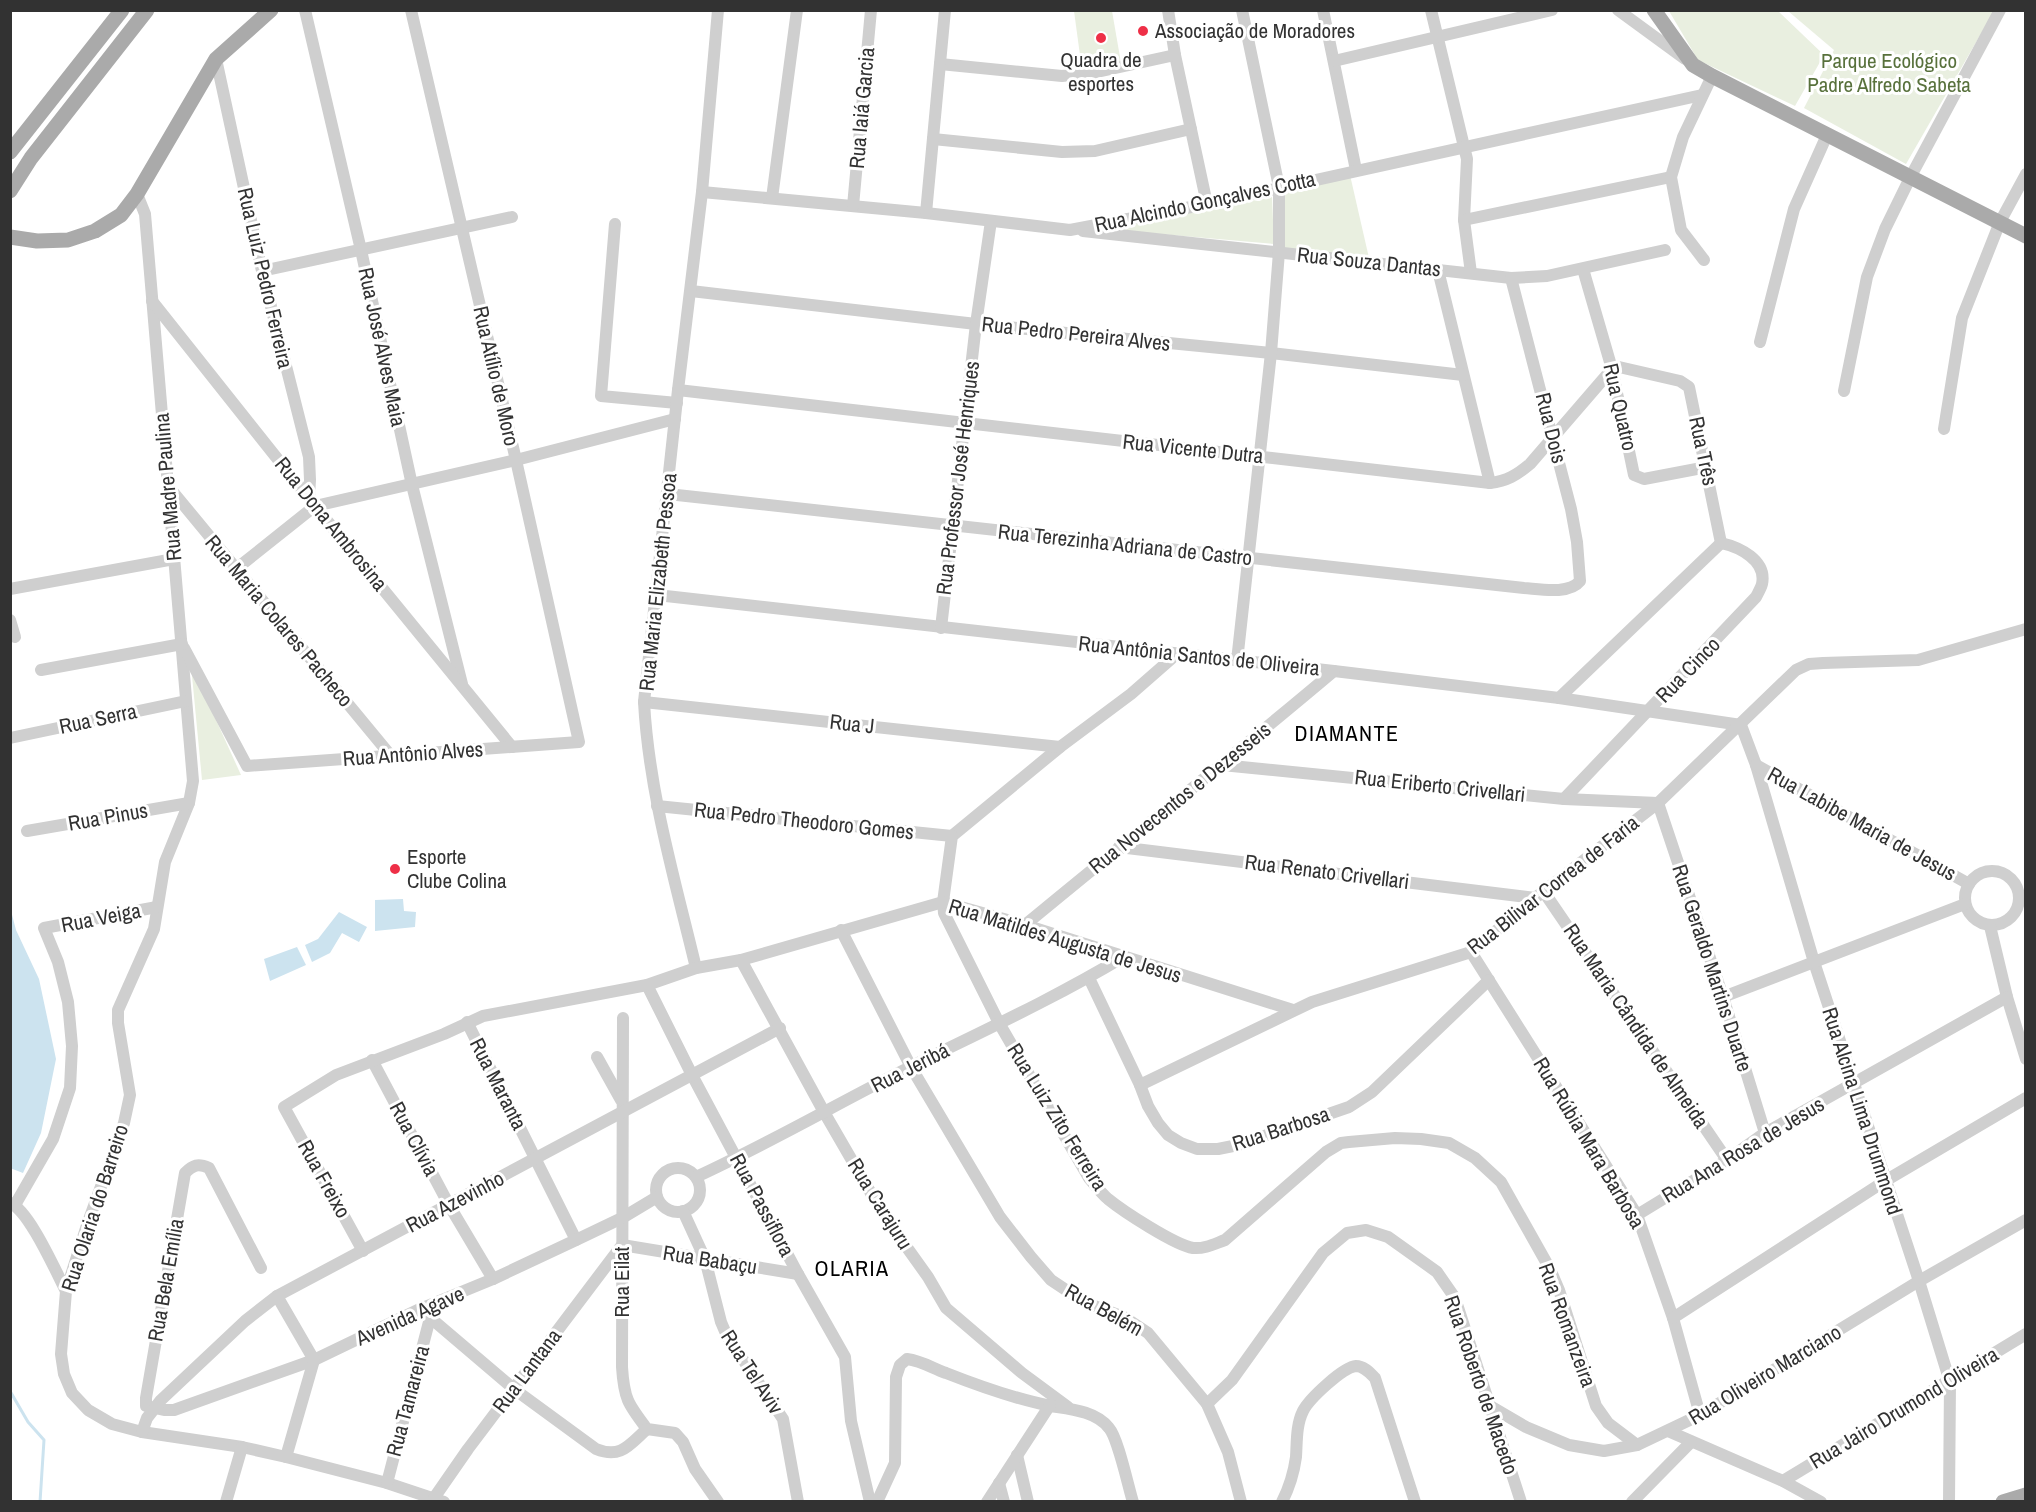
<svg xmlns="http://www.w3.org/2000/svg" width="2036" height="1512" font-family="'Archivo Narrow',sans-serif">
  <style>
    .green { fill: #e9efe0 }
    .water { fill: #cce3ef }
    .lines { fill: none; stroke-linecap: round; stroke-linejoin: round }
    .stream { stroke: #cce3ef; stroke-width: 3 }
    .minor { stroke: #cfcfcf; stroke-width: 12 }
    .major { stroke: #aaa; stroke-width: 15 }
    .poi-dot { fill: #ee2f47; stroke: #fff; stroke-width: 2 }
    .labels { text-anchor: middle; stroke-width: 6; stroke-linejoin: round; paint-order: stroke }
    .poi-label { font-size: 21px; fill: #323232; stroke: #fff; text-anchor: start }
    .park-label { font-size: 21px; fill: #58713c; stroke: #fff }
    .street-label { font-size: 21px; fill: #323232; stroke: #fff }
    .neighbourhood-label { font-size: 22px; letter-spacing: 1.5px; fill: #000; stroke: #fff }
  </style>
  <rect width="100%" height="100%" fill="#fff"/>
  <g class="green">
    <polygon points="1074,11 1112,11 1121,63 1082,70"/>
    <polygon points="1669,11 1778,11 1824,55 1795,106 1698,60"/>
    <polygon points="1788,11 1994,11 1906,164 1804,108 1834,50"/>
    <polygon points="1350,175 1369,258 1284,250 1284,190"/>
    <polygon points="1272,197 1274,244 1103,229"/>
    <polygon points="191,665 241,775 202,780"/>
  </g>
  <g class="water">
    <polygon points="403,899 404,911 416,912 415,927 375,931 375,900"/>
    <polygon points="10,907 16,930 39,979 56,1059 41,1133 23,1173 10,1168"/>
    <polygon points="339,912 367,927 359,942 342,933 330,953 312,962 305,945 318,939"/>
    <polygon points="297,947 306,965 270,981 264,959"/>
  </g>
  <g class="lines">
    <polyline class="stream" points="10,1391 28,1422 44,1440 40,1502"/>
    <g class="minor">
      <polyline points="305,10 361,250 412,485 462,684"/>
      <polyline points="1168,10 1175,55 1207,204"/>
      <polyline points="1323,10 1356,170"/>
      <polyline points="1431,10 1467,159 1464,220 1471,273"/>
      <polyline points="1618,10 1685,59"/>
      <polyline points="216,59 262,271 309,457 310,480 309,498"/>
      <polyline points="1334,61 1552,10"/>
      <polyline points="940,64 1062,76 1097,72 1175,55"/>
      <polyline points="933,139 1062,152 1095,151 1191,129"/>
      <polyline points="702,192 926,213 1070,230 1207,204 1702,95"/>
      <polyline points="137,194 145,214 193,781 189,803 165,862 154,929 118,1010 118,1023 130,1095 124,1123 87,1225 66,1291 61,1354 64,1374 72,1393 88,1410 112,1424 142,1432 242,1447 286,1457 387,1483 444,1502"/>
      <polyline points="772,198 797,10"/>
      <polyline points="853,206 871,10"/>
      <polyline points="926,213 945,10"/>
      <polyline points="1464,220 1671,177"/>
      <polyline points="615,224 601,396 677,403"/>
      <polyline points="1083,231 1511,278 1547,276 1665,250"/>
      <polyline points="1704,260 1681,230 1671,177 1683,137 1712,76"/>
      <polyline points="1583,269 1612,369 1634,475 1644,479 1707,467"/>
      <polyline points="1438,270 1490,483"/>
      <polyline points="262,271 512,217"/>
      <polyline points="691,291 976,324 1271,353 1463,375"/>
      <polyline points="152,301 315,506 512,747"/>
      <polyline points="1760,342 1794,209 1827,135"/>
      <path d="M678 390 1490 483C1507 481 1517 475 1530 464L1612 369 1619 367 1680 381 1689 387 1721 543"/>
      <polyline points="1844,391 1867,277 1885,229 1911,176 2000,10"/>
      <polyline points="1944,429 1962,318 2000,222 2026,174"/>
      <polyline points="168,486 391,756"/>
      <path d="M668 494 1524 588C1539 589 1569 595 1580 581L1577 542 1571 509 1511 278"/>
      <polyline points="236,569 315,506 516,460 675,419"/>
      <polyline points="10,589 174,559"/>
      <polyline points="657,595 1334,671 1559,698 1741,725"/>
      <polyline points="10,620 15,637"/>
      <polyline points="941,628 976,324 991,221"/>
      <polyline points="184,648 247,766 579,742 516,460 411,10"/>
      <path d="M1173 653 1171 659 1131 694 1060 747 952 836 943 902 944 913 999 1023 1089 1178C1095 1185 1101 1193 1108 1199 1124 1212 1175 1245 1193 1248 1205 1249 1214 1244 1225 1240L1326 1152 1341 1143 1349 1142 1395 1138 1421 1139 1449 1143 1475 1158 1501 1182 1550 1269 1559 1290 1596 1406 1608 1423 1637 1445"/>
      <polyline points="1237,661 1271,353 1279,252 1279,187 1242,10"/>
      <polyline points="41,670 182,644"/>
      <polyline points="1559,698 1721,543"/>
      <polyline points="644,702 1060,747"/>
      <polyline points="1741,725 1756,765 1814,962 1919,1281 1950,1382 1949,1502"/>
      <polyline points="10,738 186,701"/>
      <polyline points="1222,765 1564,799 1658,803 1723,997 1765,1133"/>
      <polyline points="1756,765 1969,884"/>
      <path d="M1564 799 1756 597C1758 593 1761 588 1762 584 1767 560 1739 547 1721 543"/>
      <polyline points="657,806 952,836"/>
      <polyline points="27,831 189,803"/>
      <polyline points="1119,847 1535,898"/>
      <circle cx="1992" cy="898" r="27"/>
      <polyline points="1544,892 1727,1160"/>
      <path d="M1025 925C1128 840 1232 757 1334 671"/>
      <polyline points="1990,926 2007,997 2026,1059"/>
      <polyline points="841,930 911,1067 1000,1217 1031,1257 1051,1280 1084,1302 1124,1317 1148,1333 1207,1404 1228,1452 1241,1502"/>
      <polyline points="1471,952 1637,1215 1673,1318 1700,1415"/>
      <polyline points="741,960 824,1112 883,1214 928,1277 946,1308 1022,1373 1068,1407"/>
      <path d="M696 968C675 880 649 793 644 702L678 390 702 192 718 10"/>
      <polyline points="1089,978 1140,1085 1148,1106 1158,1123 1168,1135 1181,1143 1197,1149 1218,1149 1238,1145 1349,1107 1372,1092 1489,980"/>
      <polyline points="647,985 692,1075 798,1274 845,1357 851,1421 870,1502"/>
      <polyline points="1723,997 1965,904"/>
      <path d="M623 1018 622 1367C624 1399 628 1404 647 1429L675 1433 683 1442 695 1469 718 1502"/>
      <polyline points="467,1022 576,1240"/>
      <polyline points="597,1057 621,1100"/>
      <polyline points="372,1060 449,1205 493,1279"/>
      <polyline points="1140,1085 1312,1002 1471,952 1535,898 1658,803 1796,670 1809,664 1823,663 1918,660 2026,629"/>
      <circle cx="678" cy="1190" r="22"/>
      <path d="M696 1177C770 1143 840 1102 912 1066 983 1031 1055 998 1123 957"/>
      <path d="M10 1203C29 1210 56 1272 66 1291"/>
      <polyline points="15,1205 53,1139 70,1088 72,1046 68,1002 58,962 44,928 157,907"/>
      <polyline points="683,1211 705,1259 721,1322 727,1336 783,1419 798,1502"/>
      <polyline points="1637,1215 1727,1160 1765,1133 2007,997"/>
      <polyline points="363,1251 284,1107 336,1075 444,1034 483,1016 647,985 696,968 741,960 943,902 1025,925 1293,1010"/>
      <path d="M261 1268 209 1168C198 1163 193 1165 185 1173L146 1398V1406L164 1410H174L314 1360 420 1309 493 1279 576 1240 622 1218 657 1197"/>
      <polyline points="277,1296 314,1360 286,1457"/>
      <path d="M420 1309 514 1389 596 1449C621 1459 629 1445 647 1429"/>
      <polyline points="1673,1318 1885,1181 2026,1098"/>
      <polyline points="1207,1404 1232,1380 1323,1253 1347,1233 1366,1230 1388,1237 1437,1272 1455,1298 1521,1502"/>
      <polyline points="1490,1406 1526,1427 1569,1445 1604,1451 1637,1445 1700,1415 1919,1281 2026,1220"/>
      <polyline points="1668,1431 1783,1481 1821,1502"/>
      <polyline points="142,1432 147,1418 161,1400 245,1321 277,1296 780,1028"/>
      <polyline points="1017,1455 1028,1502"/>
      <polyline points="1783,1481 2026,1334"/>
      <polyline points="387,1483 430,1318"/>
      <polyline points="999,1483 1004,1502"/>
      <polyline points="434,1498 468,1449 622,1245 798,1274"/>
      <polyline points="226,1502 242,1447"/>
      <path d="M877 1502 895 1463 896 1377 900 1365 907 1359C922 1361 932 1368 946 1373 979 1386 1015 1399 1051 1406 1070 1409 1096 1411 1109 1428 1118 1438 1128 1486 1133 1502"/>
      <polyline points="987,1502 1050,1405"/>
      <path d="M1282 1502C1289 1488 1294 1472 1296 1457 1297 1442 1296 1425 1303 1411 1309 1399 1343 1367 1356 1366 1364 1366 1370 1373 1375 1378L1415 1502"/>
      <polyline points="1632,1502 1691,1442"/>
    </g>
    <g class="major">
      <polyline points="1654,10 1693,65 1712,76 2026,236"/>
      <polyline points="10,152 122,10"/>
      <polyline points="10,191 31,158 147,10"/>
      <polyline points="10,237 37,241 68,240 95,231 121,215 137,194 216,59 271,10"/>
      <polyline points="2003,1502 2026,1495"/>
    </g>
  </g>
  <g class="poi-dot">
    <circle cx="1143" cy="31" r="6"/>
    <circle cx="1101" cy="38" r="6"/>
    <circle cx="395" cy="869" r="6"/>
  </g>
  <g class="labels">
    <g class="poi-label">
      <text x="1155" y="38">Associação de Moradores</text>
      <text x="1101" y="67" text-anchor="middle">Quadra de<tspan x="1101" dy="24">esportes</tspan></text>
      <text x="407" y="864">Esporte<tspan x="407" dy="24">Clube Colina</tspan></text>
    </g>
    <g class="park-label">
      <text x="1889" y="68">Parque Ecológico<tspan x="1889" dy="24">Padre Alfredo Sabeta</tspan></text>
    </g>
    <g class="street-label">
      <text transform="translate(862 108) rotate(-85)" y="7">Rua Iaiá Garcia</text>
      <text transform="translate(1205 202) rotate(-12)" y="7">Rua Alcindo Gonçalves Cotta</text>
      <text transform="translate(1369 262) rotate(6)" y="7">Rua Souza Dantas</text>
      <text transform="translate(265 278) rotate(77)" y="7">Rua Luiz Pedro Ferreira</text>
      <text transform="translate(1076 334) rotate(6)" y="7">Rua Pedro Pereira Alves</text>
      <text transform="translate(382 347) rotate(78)" y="7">Rua José Alves Maia</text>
      <text transform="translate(496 376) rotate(77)" y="7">Rua Atílio de Moro</text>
      <text transform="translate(1620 407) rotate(77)" y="7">Rua Quatro</text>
      <text transform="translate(1551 428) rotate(76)" y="7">Rua Dois</text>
      <text transform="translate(1193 449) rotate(6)" y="7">Rua Vicente Dutra</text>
      <text transform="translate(1703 451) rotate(78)" y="7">Rua Três</text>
      <text transform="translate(958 478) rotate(-83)" y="7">Rua Professor José Henriques</text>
      <text transform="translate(168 487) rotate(-95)" y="7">Rua Madre Paulina</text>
      <text transform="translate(331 524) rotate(51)" y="7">Rua Dona Ambrosina</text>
      <text transform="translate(1125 545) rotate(6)" y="7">Rua Terezinha Adriana de Castro</text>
      <text transform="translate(658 582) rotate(-84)" y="7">Rua Maria Elizabeth Pessoa</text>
      <text transform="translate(279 621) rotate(50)" y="7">Rua Maria Colares Pacheco</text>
      <text transform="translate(1199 656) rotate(6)" y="7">Rua Antônia Santos de Oliveira</text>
      <text transform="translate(1688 670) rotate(-46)" y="7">Rua Cinco</text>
      <text transform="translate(98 719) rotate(-12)" y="7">Rua Serra</text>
      <text transform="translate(852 724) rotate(6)" y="7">Rua J</text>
      <text transform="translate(413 754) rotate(-4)" y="7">Rua Antônio Alves</text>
      <text transform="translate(1440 786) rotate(6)" y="7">Rua Eriberto Crivellari</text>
      <text transform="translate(1180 798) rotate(-39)" y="7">Rua Novecentos e Dezesseis</text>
      <text transform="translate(108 817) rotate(-10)" y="7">Rua Pinus</text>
      <text transform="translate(804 821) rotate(6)" y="7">Rua Pedro Theodoro Gomes</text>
      <text transform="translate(1862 824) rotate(29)" y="7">Rua Labibe Maria de Jesus</text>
      <text transform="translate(1327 872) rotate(7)" y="7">Rua Renato Crivellari</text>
      <text transform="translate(1553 885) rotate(-38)" y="7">Rua Bilivar Correa de Faria</text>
      <text transform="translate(101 918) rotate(-11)" y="7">Rua Veiga</text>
      <text transform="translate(1065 941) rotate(17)" y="7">Rua Matildes Augusta de Jesus</text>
      <text transform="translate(1712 968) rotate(72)" y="7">Rua Geraldo Martins Duarte</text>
      <text transform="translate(1636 1026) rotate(56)" y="7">Rua Maria Cândida de Almeida</text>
      <text transform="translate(910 1068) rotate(-27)" y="7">Rua Jeribá</text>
      <text transform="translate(498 1084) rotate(63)" y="7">Rua Maranta</text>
      <text transform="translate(1862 1111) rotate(72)" y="7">Rua Alcina Lima Drummond</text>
      <text transform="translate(1057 1117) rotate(58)" y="7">Rua Luiz Zito Ferreira</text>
      <text transform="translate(1281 1129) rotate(-18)" y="7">Rua Barbosa</text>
      <text transform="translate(414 1139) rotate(62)" y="7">Rua Clívia</text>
      <text transform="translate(1589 1143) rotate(59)" y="7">Rua Rúbia Mara Barbosa</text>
      <text transform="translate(1743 1150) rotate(-31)" y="7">Rua Ana Rosa de Jesus</text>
      <text transform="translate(324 1179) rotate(61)" y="7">Rua Freixo</text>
      <text transform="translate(455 1202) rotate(-28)" y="7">Rua Azevinho</text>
      <text transform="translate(880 1204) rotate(58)" y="7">Rua Carajuru</text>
      <text transform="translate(762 1205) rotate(62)" y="7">Rua Passiflora</text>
      <text transform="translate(95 1208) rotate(-72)" y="7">Rua Olaria do Barreiro</text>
      <text transform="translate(710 1260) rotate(9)" y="7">Rua Babaçu</text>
      <text transform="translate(166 1280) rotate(-80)" y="7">Rua Bela Emília</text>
      <text transform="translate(622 1282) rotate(-90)" y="7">Rua Eilat</text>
      <text transform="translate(1104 1310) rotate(29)" y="7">Rua Belém</text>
      <text transform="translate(410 1316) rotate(-24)" y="7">Avenida Agave</text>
      <text transform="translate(1567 1325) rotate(70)" y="7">Rua Romanzeira</text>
      <text transform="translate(527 1371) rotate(-53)" y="7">Rua Lantana</text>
      <text transform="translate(752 1372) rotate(57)" y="7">Rua Tel Aviv</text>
      <text transform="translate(1765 1375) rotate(-31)" y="7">Rua Oliveiro Marciano</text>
      <text transform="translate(1481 1385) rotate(71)" y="7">Rua Roberto de Macedo</text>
      <text transform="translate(408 1401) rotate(-75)" y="7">Rua Tamareira</text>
      <text transform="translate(1904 1408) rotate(-31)" y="7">Rua Jairo Drumond Oliveira</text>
    </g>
    <g class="neighbourhood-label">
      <text x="1347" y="741">DIAMANTE</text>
      <text x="852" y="1276">OLARIA</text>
    </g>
  </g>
  <rect width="2036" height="1512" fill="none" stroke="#323232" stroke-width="24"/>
</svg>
